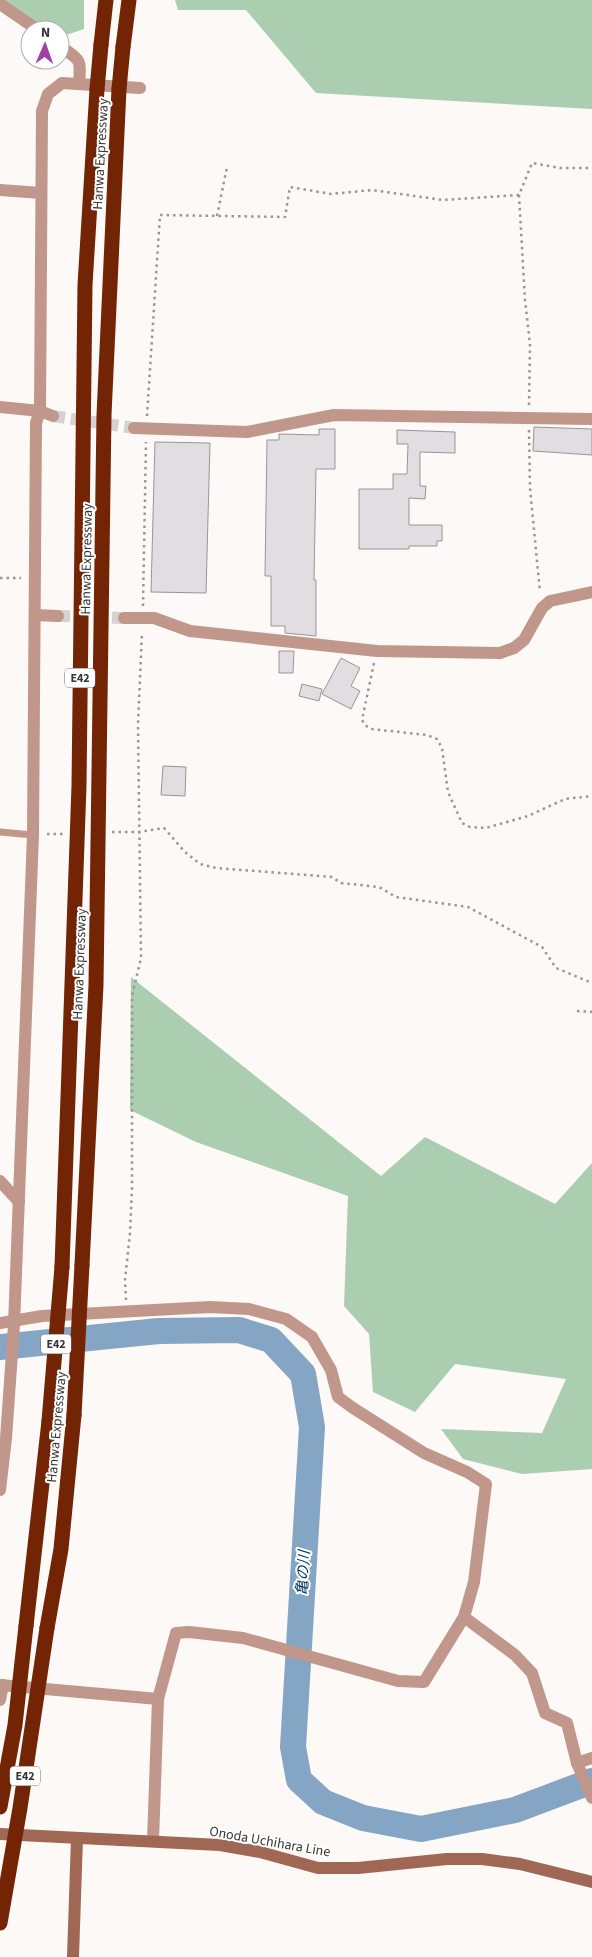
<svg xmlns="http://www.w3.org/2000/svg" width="592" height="1957" font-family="'Source Sans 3','Noto Sans JP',sans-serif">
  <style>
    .forest { fill: #aaceaf }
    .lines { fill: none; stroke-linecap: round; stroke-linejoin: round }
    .river { stroke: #85a5c4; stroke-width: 26 }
    .building { fill: #e1dee1; stroke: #979598 }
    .street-tunnel { stroke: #d5d2d0; stroke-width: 12; stroke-dasharray: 12 6; stroke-linecap: butt }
    .path { stroke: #999795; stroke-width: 2.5; stroke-dasharray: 2.5 4; stroke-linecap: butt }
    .lane { stroke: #c0978a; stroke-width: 7 }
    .street { stroke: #c0978a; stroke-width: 12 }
    .secondary { stroke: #a06754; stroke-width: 12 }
    .highway { stroke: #722404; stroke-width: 15 }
    .highway-bridge { stroke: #722404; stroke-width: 15 }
    .labels { text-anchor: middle; stroke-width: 4; stroke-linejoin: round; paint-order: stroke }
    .shield { fill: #fff; stroke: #747372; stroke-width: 1 }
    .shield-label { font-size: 12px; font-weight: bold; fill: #383736 }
    .street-label { font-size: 14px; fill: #383736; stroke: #fff }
    .water-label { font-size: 15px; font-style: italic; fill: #023961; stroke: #fff }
  </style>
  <rect width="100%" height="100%" fill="#fcf9f6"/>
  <g class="forest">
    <polygon points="1,0 84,0 84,29 60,37 60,30 33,30"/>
    <polygon points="175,0 592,0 592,109 316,93 246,10 178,10"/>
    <polygon points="131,977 381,1176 425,1137 555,1204 592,1163 592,1469 522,1474 463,1459 441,1429 542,1433 566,1379 455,1364 415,1412 373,1392 369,1334 344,1306 348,1196 196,1142 130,1110"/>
  </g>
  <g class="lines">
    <polyline class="river" points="0,1347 159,1331 239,1330 271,1340 303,1374 312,1427 293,1747 299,1780 323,1802 363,1818 421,1829 515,1810 592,1781"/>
  </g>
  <g class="building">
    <polygon points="534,427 592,429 592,455 533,451"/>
    <polygon points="319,429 335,429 335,469 316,469 314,580 316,580 316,636 285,633 285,626 271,626 271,576 265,576 267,440 279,440 279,434 319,435"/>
    <polygon points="397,430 455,432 455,453 420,452 420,486 426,486 425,499 409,498 409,525 442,525 442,541 437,541 437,546 409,546 409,549 359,549 359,489 393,489 393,474 407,474 408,444 397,444"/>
    <polygon points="155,442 210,443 206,593 151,592"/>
    <polygon points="279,651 294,651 293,673 279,673"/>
    <polygon points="341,658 360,668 351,686 360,691 351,709 322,694"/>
    <polygon points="302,684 322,689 319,701 299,696"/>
    <polygon points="163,766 186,767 185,796 161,795"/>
  </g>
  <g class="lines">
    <g class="street-tunnel">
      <polyline points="53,416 134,428"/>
      <polyline points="58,616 124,618"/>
    </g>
    <g class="path">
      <polyline points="217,216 227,167"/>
      <polyline points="529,405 530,344 525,300 519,195 532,163 560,168 592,168"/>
      <polyline points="147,416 160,215 285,217 290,187 331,194 372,190 443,200 519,195"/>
      <polyline points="529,430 530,488 540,592"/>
      <polyline points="0,578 21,578"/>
      <polyline points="143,606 146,442"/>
      <polyline points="374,663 362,720 365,725 371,729 427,735 437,739 442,748 448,792 462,823 470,827 486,828 528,816 565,799 592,796"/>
      <polyline points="112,832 139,832 164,828 185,852 200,864 216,868 332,877 341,883 379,887 396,897 468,907 542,947 556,968 592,983"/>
      <polyline points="47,834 64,834"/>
      <polyline points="577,1011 592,1012"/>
      <polyline points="126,1300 125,1280 130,1233 132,1188 132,996 141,958 138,725 142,632"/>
    </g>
    <polyline class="lane" points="0,832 33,835"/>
    <g class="street">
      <polyline points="0,4 38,30"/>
      <path d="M60 46C81 61 81 58 79 84"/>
      <polyline points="0,190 41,193"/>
      <polyline points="0,407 40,411 53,416"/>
      <polyline points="134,428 247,432 334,415 592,419"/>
      <polyline points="35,615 58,616"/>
      <polyline points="124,618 154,618 190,631 377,651 500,653 514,648 524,640 542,608 550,601 592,592"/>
      <polyline points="0,1181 19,1202"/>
      <polyline points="0,1323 42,1316 210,1307 249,1309 286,1319 312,1337 331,1370 338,1397 353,1408 424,1453 467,1472 486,1484 474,1582 464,1617 424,1682 398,1681 243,1638 189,1632 176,1633 158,1699 0,1685"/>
      <polyline points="0,1490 6,1438 14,1325 33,835 36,423 40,411 42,111 48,94 62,83 140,88"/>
      <polyline points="464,1617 515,1655 532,1673 545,1713 567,1723 577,1763 592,1798"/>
      <polyline points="0,1700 3,1685"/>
      <polyline points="577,1763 592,1758"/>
      <polyline points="153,1841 158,1699"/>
    </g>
    <g class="secondary">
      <polyline points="0,1834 220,1845 260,1852 318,1868 358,1868 447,1859 482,1859 520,1864 592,1882"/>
      <polyline points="73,1957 77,1838"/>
    </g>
    <g class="highway">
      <polyline points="101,45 106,0"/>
      <polyline points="123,47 129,0"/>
      <polyline points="82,1265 96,985 104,415 119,89"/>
      <polyline points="62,1267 79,786 85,285 97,89"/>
      <polyline points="26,1626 49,1421"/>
      <polyline points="47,1628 61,1549 74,1415"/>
    </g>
    <g class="highway-bridge">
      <polyline points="97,89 101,45"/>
      <polyline points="119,89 123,47"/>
      <polyline points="74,1415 82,1265"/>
      <polyline points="49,1421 62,1267"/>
      <polyline points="0,1807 15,1725 26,1626"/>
      <polyline points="0,1923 20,1808 47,1628"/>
    </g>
  </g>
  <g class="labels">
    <g class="shield">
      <rect x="65" y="668.5" width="30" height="19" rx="4"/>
      <rect x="41" y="1334.5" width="30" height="19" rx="4"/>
      <rect x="10" y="1766.5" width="30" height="19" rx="4"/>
    </g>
    <g class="shield-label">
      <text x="80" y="682">E42</text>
      <text x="56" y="1348">E42</text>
      <text x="25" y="1780">E42</text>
    </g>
    <g class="street-label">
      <text transform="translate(100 154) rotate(-87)" y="5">Hanwa Expressway</text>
      <text transform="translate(86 559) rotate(-89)" y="5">Hanwa Expressway</text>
      <text transform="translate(79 964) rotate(-88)" y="5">Hanwa Expressway</text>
      <text transform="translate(56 1427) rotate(-85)" y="5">Hanwa Expressway</text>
      <text transform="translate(270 1841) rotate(10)" y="5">Onoda Uchihara Line</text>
    </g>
    <g class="water-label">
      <text transform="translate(303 1573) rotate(-87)" y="5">亀の川</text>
    </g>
  </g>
  <g transform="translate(45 45) rotate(2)"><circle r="24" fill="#ffffff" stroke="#afafaf"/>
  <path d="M0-4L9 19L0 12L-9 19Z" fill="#a03fa6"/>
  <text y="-8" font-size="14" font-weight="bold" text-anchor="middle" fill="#383736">N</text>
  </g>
</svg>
